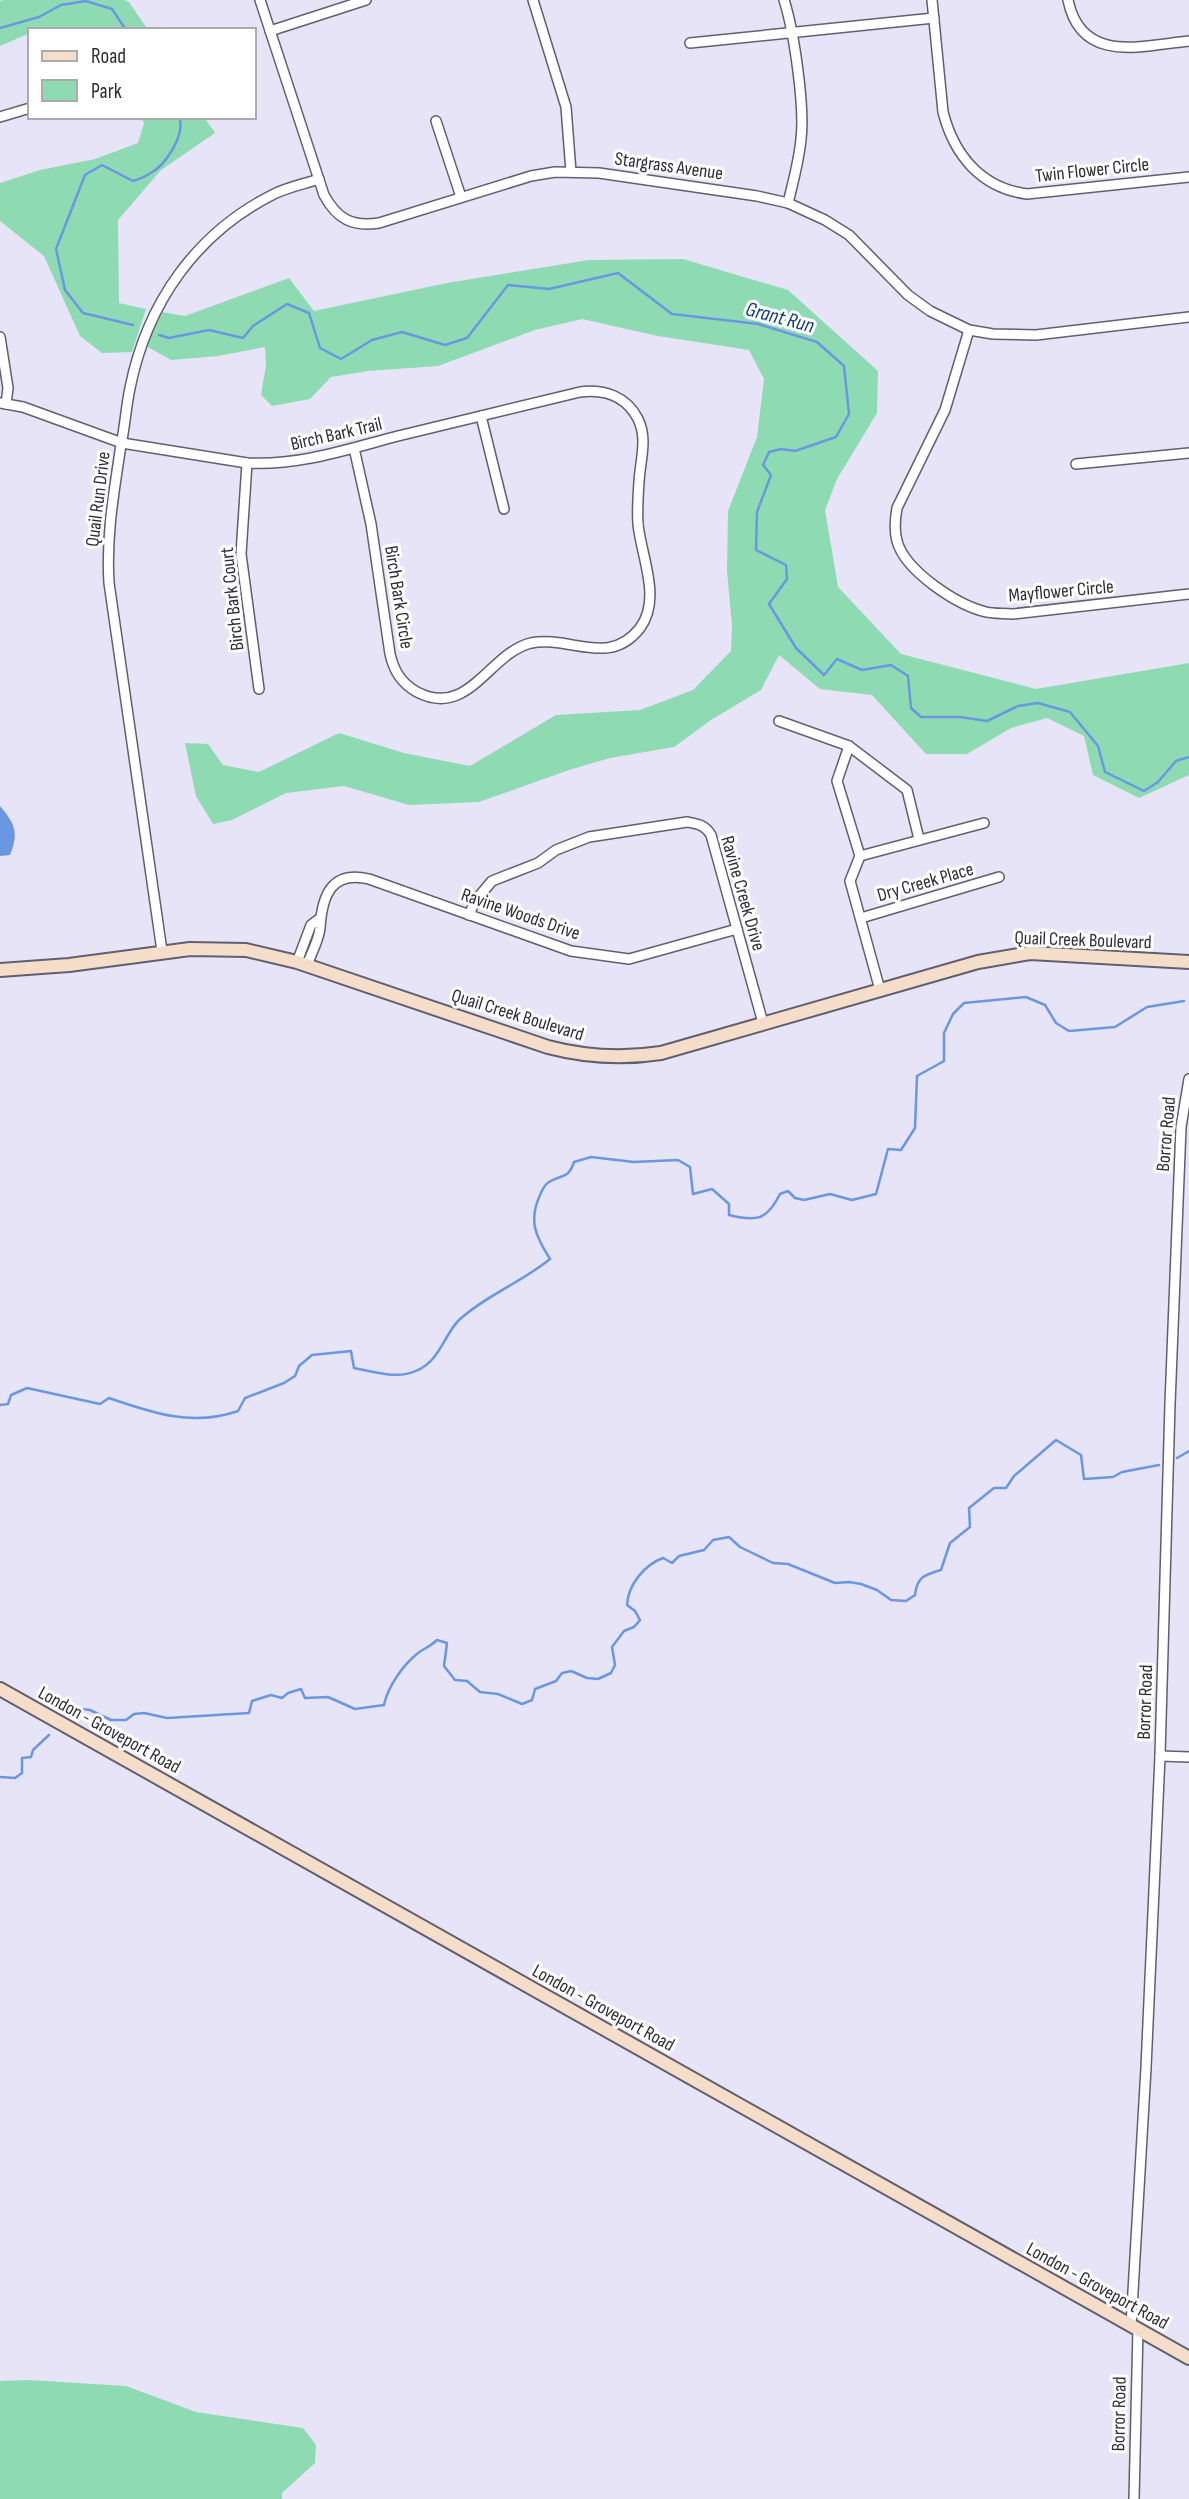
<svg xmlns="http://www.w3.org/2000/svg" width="1189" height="2499" font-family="'Sofia Sans Condensed',sans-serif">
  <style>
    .green { fill: #8edbb3 }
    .water { fill: #6997e1 }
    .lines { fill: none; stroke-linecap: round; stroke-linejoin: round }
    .stream { stroke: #6997e1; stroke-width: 2.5 }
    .street-casing { stroke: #615f6f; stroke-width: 12 }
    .secondary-casing { stroke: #615f6f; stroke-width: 16 }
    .street { stroke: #fff; stroke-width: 9 }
    .secondary { stroke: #f4deca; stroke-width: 12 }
    .labels { text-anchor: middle; stroke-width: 6; stroke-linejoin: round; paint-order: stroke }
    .street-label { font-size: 19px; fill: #2e2d34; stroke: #fff }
    .water-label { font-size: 21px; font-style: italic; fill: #103b7c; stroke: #fff }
  </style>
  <rect width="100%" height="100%" fill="#e6e4f6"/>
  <g class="green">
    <polygon points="4,0 124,0 129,2 148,30 43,27 30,30 30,33 0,46 0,1"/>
    <polygon points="141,117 204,117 215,133 161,170 118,220 119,303 146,309 132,352 102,353 80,336 44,256 0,221 0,183 40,170 95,159 138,143 144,123"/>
    <polygon points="683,259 788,290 878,371 877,413 837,479 825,510 838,587 901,654 1036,689 1189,663 1189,775 1139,798 1093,775 1084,736 1047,718 1011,728 967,754 926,754 872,695 820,689 779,655 761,690 711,720 674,747 610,758 569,770 479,802 409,805 344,786 286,793 232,820 213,824 196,796 185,743 208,744 223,765 259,772 339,733 404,753 470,766 556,715 640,710 693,690 731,651 732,626 727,571 728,511 757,437 764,379 749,350 658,336 582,319 535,330 438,366 368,371 331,377 310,399 272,406 261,395 266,365 265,347 218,356 171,360 146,346 162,312 185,316 289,278 314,311 447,283 589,260"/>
    <polygon points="28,2380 126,2386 196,2412 303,2428 316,2445 315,2463 282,2493 282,2499 0,2499 0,2381"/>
  </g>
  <path class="water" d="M0 806C15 824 19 832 10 855L0 856Z"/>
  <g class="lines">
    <g class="stream">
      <polyline points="0,28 39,17 61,5 86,1 112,9 126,30"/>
      <path d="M133 325 83 313 65 290 56 249 85 175 102 165 133 181C139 179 144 177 149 174 165 166 186 135 179 117"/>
      <polyline points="159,335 169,338 209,330 243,338 253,326 287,304 309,313 320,348 341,359 372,340 402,332 445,345 467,338 508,285 549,289 618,273 672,314 758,324 817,342 844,366 849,414 836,437 795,451 781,449 769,452 763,465 771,475 757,512 756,550 786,565 787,579 769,604 796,648 824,675 837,659 862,670 891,665 908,676 911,708 921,717 960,717 987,721 1018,706 1038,703 1070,712 1098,746 1105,772 1144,791 1158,782 1176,761 1189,757"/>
      <path d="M0 1405 8 1404 11 1395 27 1388 100 1404 109 1398C153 1413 192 1427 238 1411L245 1398 284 1383 295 1376 299 1366 312 1355 351 1351 354 1368C375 1372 398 1380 418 1370 440 1360 444 1335 459 1320 485 1296 522 1282 550 1259 536 1237 528 1221 540 1195 542 1190 544 1185 549 1182 562 1174 568 1180 574 1162L591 1157 634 1162 678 1160 690 1167 693 1194 712 1189 729 1204V1215C757 1222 767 1220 780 1194L788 1191 795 1198 804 1200 830 1194 852 1200 876 1194 888 1149 901 1150 915 1128 917 1076 944 1061V1033L953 1014 964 1003 1026 997 1045 1005 1056 1023 1069 1031 1115 1027 1147 1007 1184 1001"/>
      <polyline points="1177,1458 1189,1451"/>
      <path d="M76 1716 83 1709 90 1710 111 1720H126L134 1714 144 1713 167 1718 249 1713 252 1701 271 1695 282 1698 288 1693 301 1689 305 1698 328 1697 355 1709 384 1705C388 1686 403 1665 418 1653 425 1648 431 1646 437 1640L447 1643 444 1666 455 1680 467 1681 480 1692 498 1694 522 1704 532 1700 535 1689 556 1681 562 1673 571 1671 587 1678 598 1679 611 1673 615 1665 612 1647 624 1631 634 1627 640 1620 635 1611 627 1605C628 1585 644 1565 663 1558L672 1563 679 1556 704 1550 713 1540 729 1537 740 1547 773 1563 788 1564 835 1583 849 1582 861 1584 877 1590 891 1600 906 1601 915 1595C917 1577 924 1575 941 1570L950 1543 970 1527 969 1508 994 1488H1006L1014 1476 1056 1440 1081 1455 1084 1479 1113 1477 1122 1472 1159 1465"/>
      <polyline points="0,1777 15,1778 22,1773 22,1758 31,1757 33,1750 49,1735"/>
    </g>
    <g class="street-casing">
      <g id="street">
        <path d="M260 0 324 195C337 219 352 227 379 223L531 176 555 172 599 173 757 196 788 203 825 220 849 235 908 295 930 311 969 330 993 334 1036 335 1189 317"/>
        <polyline points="533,0 566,107 571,172"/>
        <path d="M784 0C794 31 805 107 801 139 799 161 793 182 788 203"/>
        <path d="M932 0 943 112C954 155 981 188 1027 194L1189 177"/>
        <path d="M1068 0C1081 64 1141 46 1189 41"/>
        <polyline points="270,31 366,0"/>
        <polyline points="690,43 934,18"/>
        <polyline points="0,117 30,108"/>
        <polyline points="436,121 461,197"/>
        <path d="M969 330 945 410 897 508C895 519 894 530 897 541 905 571 957 605 986 612 994 614 1004 613 1013 614L1189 594"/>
        <polyline points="0,337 8,388 6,404"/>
        <path d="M0 403 23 407 122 443 247 463C299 466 348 449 398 436 459 421 519 407 580 392 604 389 626 396 638 419 648 439 640 461 639 482 638 496 637 510 638 524 641 556 662 599 640 628 609 668 570 635 531 643 489 653 469 719 417 692 401 683 394 671 390 654L371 524 354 448"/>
        <polyline points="481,416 504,509"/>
        <polyline points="247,463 241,554 259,689"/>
        <polyline points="1076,464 1189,453"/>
        <polyline points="779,721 849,746 907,790 919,839"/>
        <polyline points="849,746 837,781 860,856 850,881 880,990"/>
        <polyline points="860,856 984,823"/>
        <path d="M469 915 475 901 492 881 538 863 556 850 589 837 687 822C698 824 705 825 711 835L763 1023"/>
        <polyline points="861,918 999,877"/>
        <path d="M162 951 109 583C106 535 114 492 121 445 125 426 126 407 130 388 147 303 196 233 274 194 288 187 304 184 319 179"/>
        <polyline points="297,962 311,925 319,919"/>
        <path d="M307 965C311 954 319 940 320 928 322 895 332 870 369 879L571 951 629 959 737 929"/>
        <polyline points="1160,1756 1189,1757"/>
        <polyline points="1131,2326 1146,2068 1160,1756 1170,1404 1181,1127 1189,1079"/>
        <polyline points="1134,2499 1138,2329"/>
      </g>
    </g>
    <g class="secondary-casing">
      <g id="secondary">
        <path d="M0 970 69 965 190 949 246 950 297 962 548 1047C586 1057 622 1059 661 1053L978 962 1030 953 1189 962"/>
        <polyline points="0,1689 1189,2358"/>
      </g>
    </g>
    <use href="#street" class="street"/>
    <use href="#secondary" class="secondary"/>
  </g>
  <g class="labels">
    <g class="street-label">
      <text transform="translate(669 165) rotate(8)" y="7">Stargrass Avenue</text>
      <text transform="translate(1092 169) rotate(-6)" y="7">Twin Flower Circle</text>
      <text transform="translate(336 433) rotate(-13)" y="7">Birch Bark Trail</text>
      <text transform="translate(97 499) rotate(-83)" y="7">Quail Run Drive</text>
      <text transform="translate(1061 590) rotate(-5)" y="7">Mayflower Circle</text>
      <text transform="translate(400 597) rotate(81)" y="7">Birch Bark Circle</text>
      <text transform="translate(231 599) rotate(-96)" y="7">Birch Bark Court</text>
      <text transform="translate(925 881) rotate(-16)" y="7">Dry Creek Place</text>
      <text transform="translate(744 893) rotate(74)" y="7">Ravine Creek Drive</text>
      <text transform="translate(521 913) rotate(19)" y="7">Ravine Woods Drive</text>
      <text transform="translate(1083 939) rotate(2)" y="7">Quail Creek Boulevard</text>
      <text transform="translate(518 1014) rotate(17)" y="7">Quail Creek Boulevard</text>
      <text transform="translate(1165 1134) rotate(-85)" y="7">Borror Road</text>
      <text transform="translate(1144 1702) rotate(-88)" y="7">Borror Road</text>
      <text transform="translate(110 1729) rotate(29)" y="7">London - Groveport Road</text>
      <text transform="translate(604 2007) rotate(29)" y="7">London - Groveport Road</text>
      <text transform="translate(1098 2285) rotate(29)" y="7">London - Groveport Road</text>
      <text transform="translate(1118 2414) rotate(-89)" y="7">Borror Road</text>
    </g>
    <g class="water-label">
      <text transform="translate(780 317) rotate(15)" y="7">Grant Run</text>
    </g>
  </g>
  <rect x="28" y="28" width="228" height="91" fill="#ffffff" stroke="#ababae" stroke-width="2"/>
  <rect x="42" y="51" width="35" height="10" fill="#f4deca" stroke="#ababae" stroke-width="2"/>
  <text x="91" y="63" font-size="21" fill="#2e2d34">Road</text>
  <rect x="42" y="80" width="35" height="21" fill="#8edbb3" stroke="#ababae" stroke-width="2"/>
  <text x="91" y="98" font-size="21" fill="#2e2d34">Park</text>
</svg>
